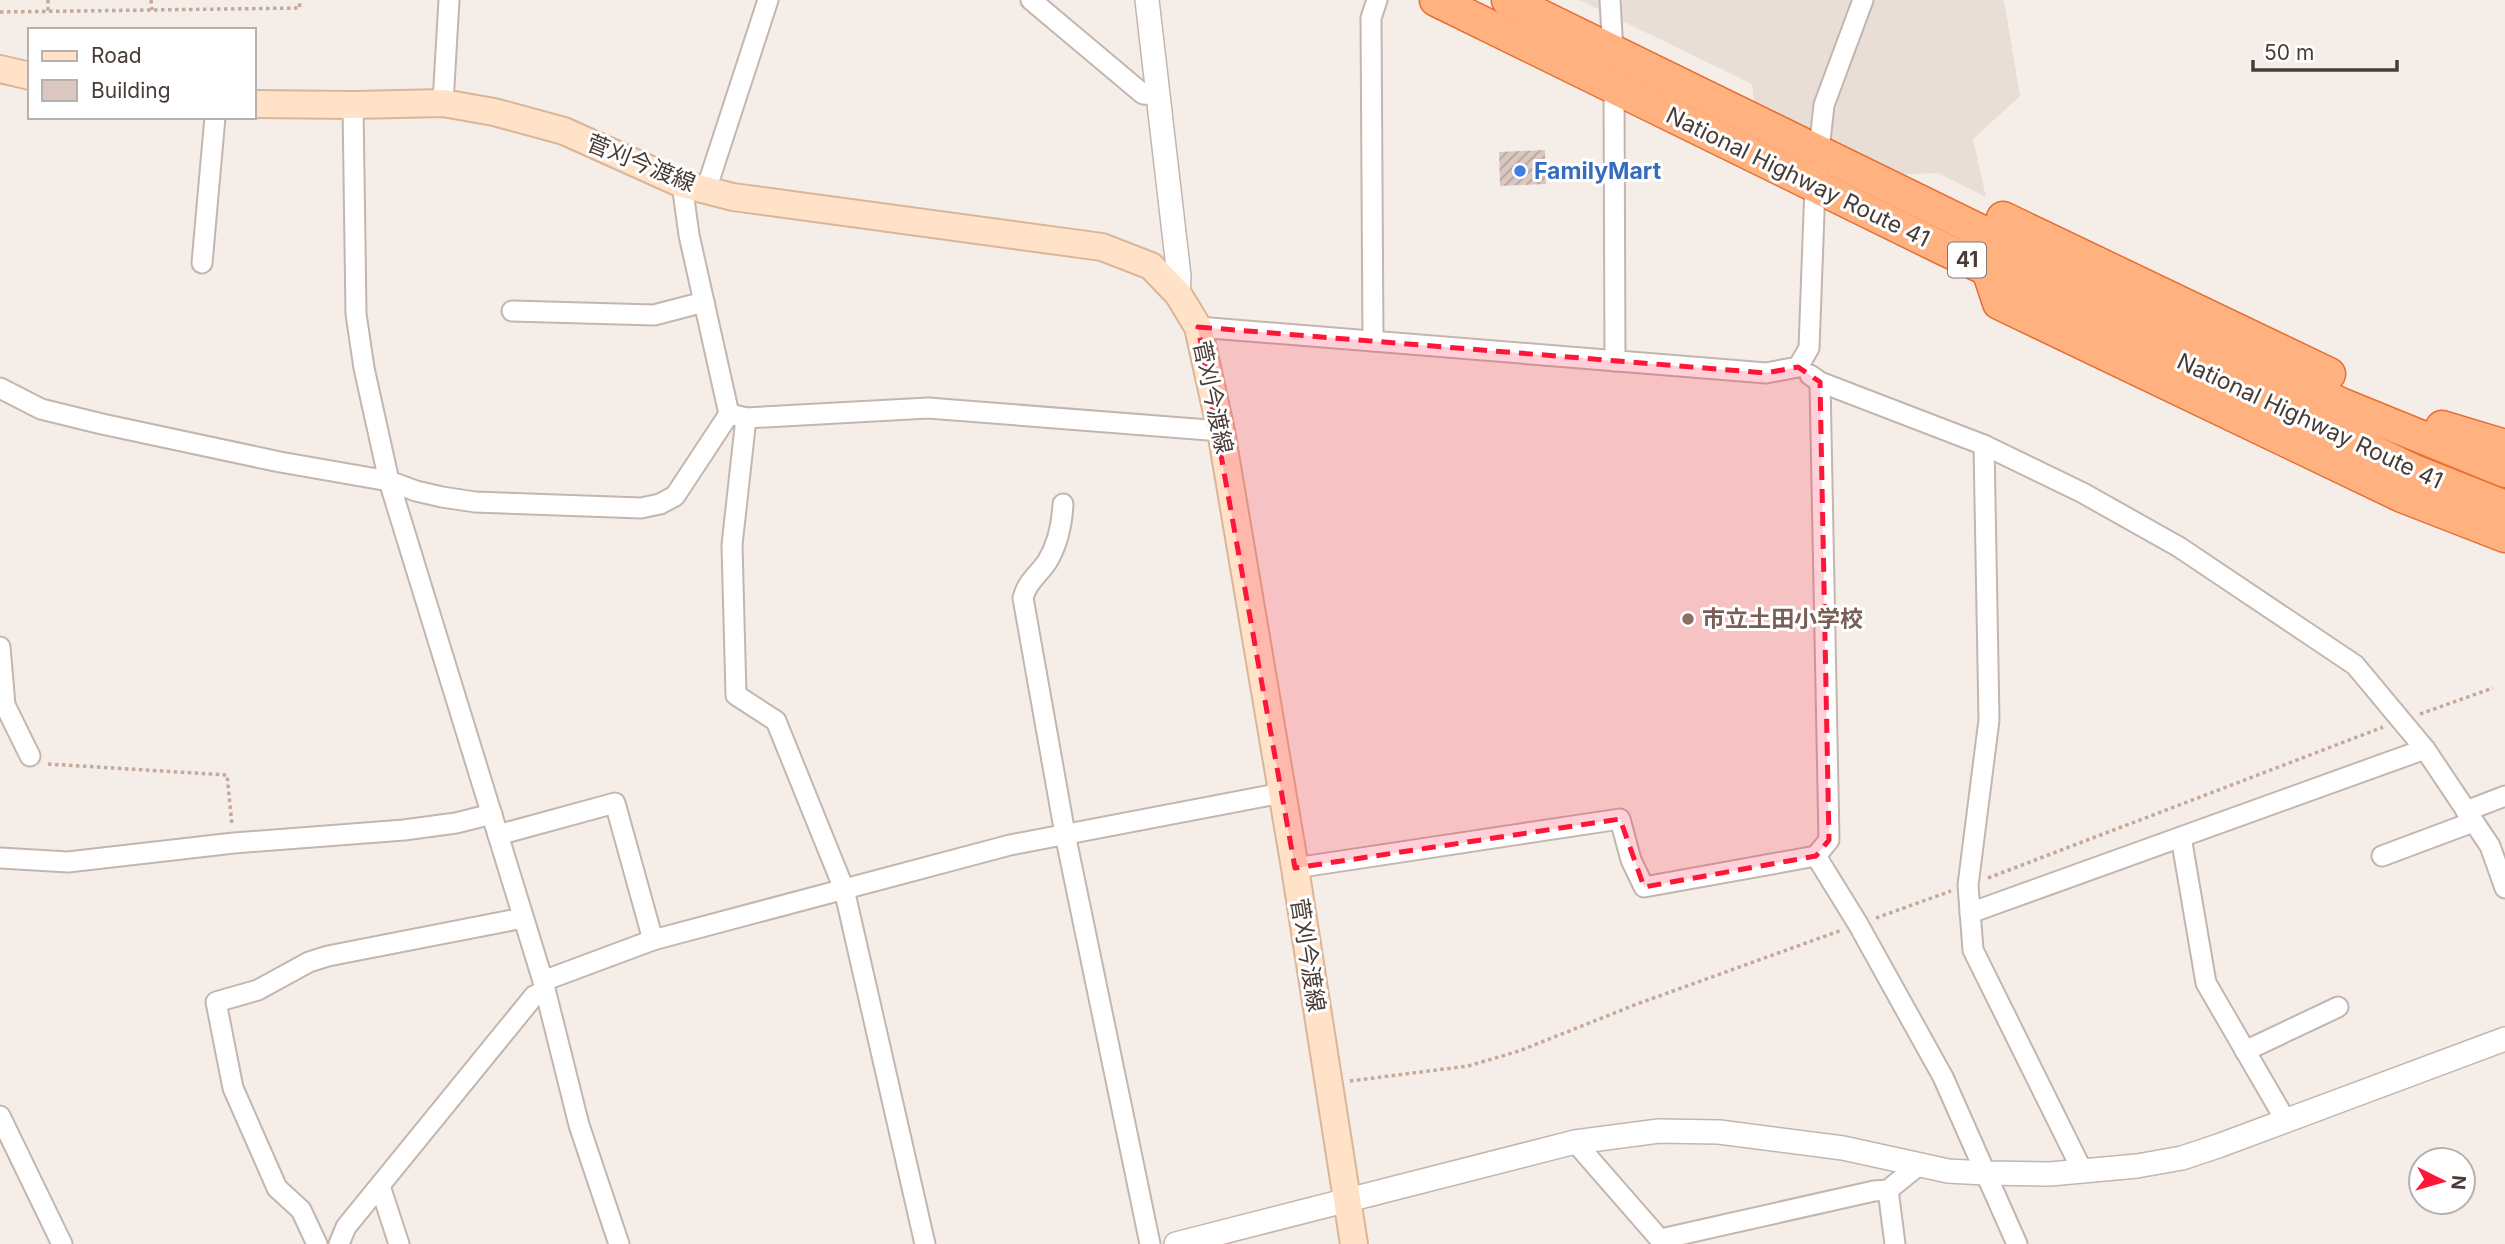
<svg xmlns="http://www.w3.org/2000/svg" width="2505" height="1244" font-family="Inter,'Noto Sans JP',sans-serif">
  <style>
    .residential { fill: #e9ded6 }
    .building { fill: url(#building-hatch) }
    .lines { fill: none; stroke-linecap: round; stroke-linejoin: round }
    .minor-casing { stroke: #c4b5ad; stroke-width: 23 }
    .tertiary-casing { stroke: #c4b5ad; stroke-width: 26 }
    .secondary-casing { stroke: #dbb598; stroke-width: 30 }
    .trunk-casing { stroke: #e66e31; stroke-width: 35 }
    .path { stroke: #c4a99b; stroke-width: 3.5; stroke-dasharray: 3.5 3.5; stroke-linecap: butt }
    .minor { stroke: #fff; stroke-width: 19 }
    .tertiary { stroke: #fff; stroke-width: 23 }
    .secondary { stroke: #ffe2c8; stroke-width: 26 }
    .trunk { stroke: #ffb280; stroke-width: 32 }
    .marked { fill: #ff1537; fill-opacity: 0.2; stroke: #ff1537; stroke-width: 5; stroke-dasharray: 14 9; stroke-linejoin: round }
    .shop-dot { fill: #3f7fe0; stroke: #fff; stroke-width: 2.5 }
    .education-dot { fill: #8d6e63; stroke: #fff; stroke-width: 2.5 }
    .labels { text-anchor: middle; stroke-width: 6; stroke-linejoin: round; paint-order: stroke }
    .shield { fill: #fff; stroke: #807672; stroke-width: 2 }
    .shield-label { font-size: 21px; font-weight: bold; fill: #493c36 }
    .street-label { font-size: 23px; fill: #493c36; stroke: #fff }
    .shop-label { font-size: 23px; font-weight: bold; fill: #366cbe; stroke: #fff; text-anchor: start }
    .education-label { font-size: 23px; font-weight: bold; fill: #785e54; stroke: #fff; text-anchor: start }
  </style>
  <defs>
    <pattern id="building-hatch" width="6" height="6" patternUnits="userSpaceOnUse" patternTransform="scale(1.75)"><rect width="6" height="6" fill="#dac8c0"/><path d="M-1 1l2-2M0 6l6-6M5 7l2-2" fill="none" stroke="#b3a49d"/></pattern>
  </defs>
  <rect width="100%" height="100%" fill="#f5eee8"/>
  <polygon class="residential" points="1579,0 2004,0 2020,96 1973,139 1986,197 1938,173 1893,175 1755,109 1752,84"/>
  <polygon class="building" points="1545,150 1546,184 1500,186 1499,152"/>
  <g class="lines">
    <g class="minor-casing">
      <g id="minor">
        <polyline points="1031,0 1143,94 1158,95"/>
        <polyline points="1610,0 1613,52"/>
        <polyline points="1614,87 1615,361"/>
        <polyline points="443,103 449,0"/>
        <polyline points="353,105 356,314 364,368 389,481 543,981 579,1125 619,1244"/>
        <polyline points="706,190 768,0"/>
        <polyline points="202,263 215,117"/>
        <polyline points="512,311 654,315 704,302"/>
        <polyline points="1198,327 1766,373 1798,367 1809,348 1815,186 1824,105 1863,0"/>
        <polyline points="1373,341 1371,18 1377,0"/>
        <polyline points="1810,375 1820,382 1984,445 2083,493 2179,547 2355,665 2425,749 2490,846 2505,888"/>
        <polyline points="0,388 41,409 102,424 280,462 389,481 416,491 442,497 475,502 641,508 660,504 675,496 729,414 689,235 682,184"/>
        <polyline points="734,415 746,418 928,408 1221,431"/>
        <polyline points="746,418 732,545 736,695 776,721 844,889 925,1244"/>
        <polyline points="1984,445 1989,720 1968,885 1973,950 2082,1170"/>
        <path d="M1063 504C1062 525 1058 544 1047 562 1038 575 1027 582 1023 598L1065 834 1150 1244"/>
        <polyline points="0,647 5,705 30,756"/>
        <polyline points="2466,811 2505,796"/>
        <polyline points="498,835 615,803 653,940"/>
        <polyline points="2181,837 2206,983 2286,1121"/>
        <polyline points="1816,856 1858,924 1943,1077 2017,1244"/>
        <polyline points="2382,856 2473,822"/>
        <polyline points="0,858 68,862 234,843 404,830 456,823 492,814"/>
        <polyline points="1295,868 1620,819 1631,860 1644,887 1816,856 1829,840 1820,382"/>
        <polyline points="1970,913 2425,749"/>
        <polyline points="543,981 653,940 1010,845 1282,793"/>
        <polyline points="2245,1051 2338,1007"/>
        <polyline points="0,1116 62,1244"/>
        <polyline points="1575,1142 1664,1244"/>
        <polyline points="380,1186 399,1244"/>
        <polyline points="1888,1190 1895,1244"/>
        <polyline points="1661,1239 1874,1191 1888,1190 1919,1165"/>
        <polyline points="317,1244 301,1210 277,1188 233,1088 216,1002 258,990 309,962 328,956 523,918"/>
        <polyline points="339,1244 346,1227 534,996 545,991"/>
      </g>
    </g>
    <g class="tertiary-casing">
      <g id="tertiary">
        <polyline points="1147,0 1179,276 1178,294"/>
        <polyline points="1176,1244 1575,1142 1659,1131 1719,1132 1843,1148 1948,1171 1985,1173 2050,1174 2137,1166 2182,1158 2218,1146 2505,1039"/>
      </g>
    </g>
    <g class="secondary-casing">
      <g id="secondary">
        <polyline points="0,69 30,76"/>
        <polyline points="254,104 353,105 443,103 494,112 564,131 682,184 733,197 1102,247 1151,266 1178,294 1198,327 1221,431 1295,868 1354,1244"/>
      </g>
    </g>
    <g class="trunk-casing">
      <g id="trunk">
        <polyline points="1436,0 1944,249 2412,470 2505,507"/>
        <polyline points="1508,0 2199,338 2343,405 2505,471"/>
        <polyline points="2003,218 2329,374"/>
        <polyline points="1988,270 1999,303 2402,496 2505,536"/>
        <polyline points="2442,427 2505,446"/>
      </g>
    </g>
    <g class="path">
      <polyline points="48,0 48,12"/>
      <polyline points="151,0 152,10"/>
      <polyline points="0,12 300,8 299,0"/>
      <polyline points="2420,714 2493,688"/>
      <polyline points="48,764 227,775 232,825"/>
      <polyline points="1988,878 2383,727"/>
      <polyline points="1876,918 1951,891"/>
      <polyline points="1350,1081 1468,1066 1519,1051 1637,1004 1842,930"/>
    </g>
    <use href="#minor" class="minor"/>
    <use href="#tertiary" class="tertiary"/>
    <use href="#secondary" class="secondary"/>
    <use href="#trunk" class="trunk"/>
  </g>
  <path class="marked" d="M1198 327 1766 373 1798 367 1820 382 1829 840 1816 856 1644 887 1620 819 1295 868Z"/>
  <circle class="shop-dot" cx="1520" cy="171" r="7"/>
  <circle class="education-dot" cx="1688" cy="619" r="7"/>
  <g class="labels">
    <rect class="shield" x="1948" y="242.5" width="38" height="35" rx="5"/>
    <g class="shield-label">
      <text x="1967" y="267">41</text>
    </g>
    <g class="street-label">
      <text transform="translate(641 163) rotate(22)" y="8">菅刈今渡線</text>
      <text transform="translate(1798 177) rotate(26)" y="8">National Highway Route 41</text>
      <text transform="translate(1213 397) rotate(78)" y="8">菅刈今渡線</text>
      <text transform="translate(2310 421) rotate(25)" y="8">National Highway Route 41</text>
      <text transform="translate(1308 955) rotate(81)" y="8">菅刈今渡線</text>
    </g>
    <g class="shop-label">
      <text x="1534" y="179">FamilyMart</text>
    </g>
    <g class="education-label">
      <text x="1702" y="627">市立土田小学校</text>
    </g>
  </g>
  <rect x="28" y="28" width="228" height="91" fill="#ffffff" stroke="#b6b1af" stroke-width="2"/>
  <rect x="42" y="51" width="35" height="10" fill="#ffe2c8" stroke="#b6b1af" stroke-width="2"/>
  <text x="91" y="63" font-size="21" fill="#493c36">Road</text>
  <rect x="42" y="80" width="35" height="21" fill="#dac8c0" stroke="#b6b1af" stroke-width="2"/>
  <text x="91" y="98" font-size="21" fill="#493c36">Building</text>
  <g transform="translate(2442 1181) rotate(95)"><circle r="33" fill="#ffffff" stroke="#b6b1af" stroke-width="2"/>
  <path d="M0-5L12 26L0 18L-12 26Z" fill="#ff1537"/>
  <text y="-10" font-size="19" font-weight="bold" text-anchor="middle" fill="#493c36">N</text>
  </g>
  <path d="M2253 60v10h144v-10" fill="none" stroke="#493c36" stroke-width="3.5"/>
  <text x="2264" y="60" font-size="21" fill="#493c36" stroke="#ffffff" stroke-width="5" paint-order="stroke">50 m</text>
</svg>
